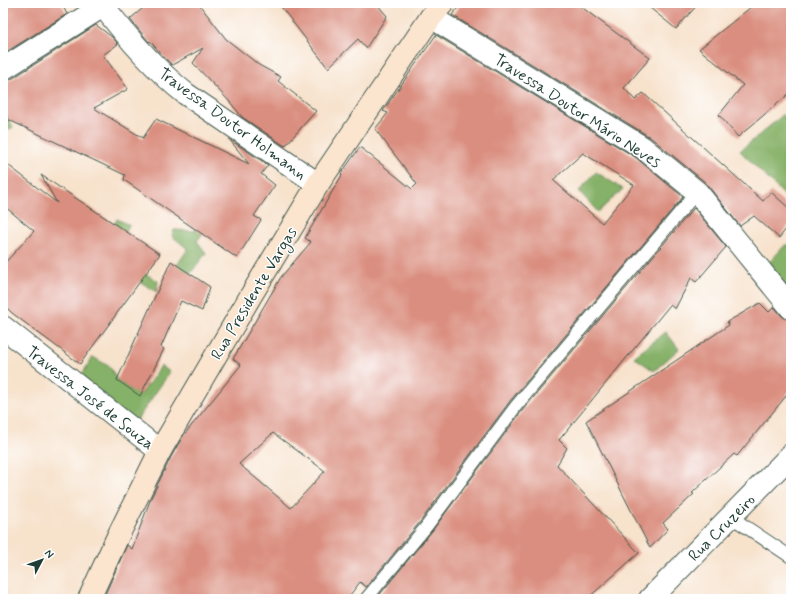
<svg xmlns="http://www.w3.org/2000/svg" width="794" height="602" font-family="Mynerve,sans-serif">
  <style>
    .forest { fill: #86b168; stroke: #52774e }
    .building { fill: #da8e7f; fill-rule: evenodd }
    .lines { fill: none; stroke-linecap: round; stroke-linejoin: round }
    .lane-casing { stroke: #3f564b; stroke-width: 14 }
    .street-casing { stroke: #3f564b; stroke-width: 24 }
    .secondary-casing { stroke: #3f564b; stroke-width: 24 }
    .lane { stroke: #fff; stroke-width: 12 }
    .street { stroke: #fff; stroke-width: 22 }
    .secondary { stroke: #fce5cf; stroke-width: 22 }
    .labels { text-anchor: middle; stroke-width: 3; stroke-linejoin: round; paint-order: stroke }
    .street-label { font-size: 16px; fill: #1f3d34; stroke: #fff }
  </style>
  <rect width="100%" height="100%" fill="#fff"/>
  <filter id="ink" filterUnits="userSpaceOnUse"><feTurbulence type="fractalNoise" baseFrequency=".025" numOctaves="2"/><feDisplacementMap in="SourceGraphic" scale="8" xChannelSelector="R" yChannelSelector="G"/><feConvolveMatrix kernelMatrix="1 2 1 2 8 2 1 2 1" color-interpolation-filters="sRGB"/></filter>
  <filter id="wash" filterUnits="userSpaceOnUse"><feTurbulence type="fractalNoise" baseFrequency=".012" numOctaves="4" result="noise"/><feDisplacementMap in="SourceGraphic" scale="16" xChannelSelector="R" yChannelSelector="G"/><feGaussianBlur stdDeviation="0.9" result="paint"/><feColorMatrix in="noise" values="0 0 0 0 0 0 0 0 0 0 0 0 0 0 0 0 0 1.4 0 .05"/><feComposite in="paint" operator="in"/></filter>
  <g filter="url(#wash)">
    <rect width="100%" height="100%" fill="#f7e2cc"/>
    <g class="forest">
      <polygon points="3,110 13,127 3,134"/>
      <polygon points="784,114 791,120 791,202 740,151"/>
      <polygon points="596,172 623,189 598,212 579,191"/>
      <polygon points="211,193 223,206 197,241 206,253 190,274 175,268 188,249 172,236 174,230 195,231"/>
      <polygon points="117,219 129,225 113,256 158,281 157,292 137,280 96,261"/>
      <polygon points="785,245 791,245 791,282 785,287 766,266"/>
      <polygon points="666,332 679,349 654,371 634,357"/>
      <polygon points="93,357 110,367 117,380 140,396 161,366 170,372 134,424 80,377"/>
    </g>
    <g id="blocks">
      <g class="building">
        <polygon points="3,3 61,3 67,14 3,54"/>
        <polygon points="149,3 198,3 226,39 259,65 281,77 278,81 316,111 285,146 242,117 229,101 193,63 203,48 172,65 162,55 150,41 149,42 130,19"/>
        <polygon points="278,3 376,3 387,16 366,48 358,39 328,68"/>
        <polygon points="462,3 576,3 650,58 624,88 635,100 643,93 763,201 771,192 791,210 791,223 779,238 754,216 740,226 705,182 650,137 452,15"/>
        <polygon points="644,3 699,3 676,29"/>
        <polygon points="756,3 791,3 791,92 738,137 719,115 743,85 699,49"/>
        <polygon points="96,25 112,37 118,44 103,55 128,89 94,108 143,138 156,119 249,164 229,139 268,165 261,174 275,185 254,216 261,220 237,258 124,180 125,175 9,120 3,110 3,81 10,80"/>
        <path d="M436 35 635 157 683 197 510 401 420 522 366 587 360 582 347 599H103L127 545 132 549 151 498 171 457 183 436 241 365 233 359 281 277 311 242 305 238 342 175 341 174 360 147 412 189 417 184 375 129 388 113 383 111ZM583 153 634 185 602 223 553 180ZM273 433 325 471 291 508 239 464Z"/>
        <polygon points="3,161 57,203 41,175 160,254 80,364 12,313 3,304 3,265 34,231 3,205"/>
        <polygon points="694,208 726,247 696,282 691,278 675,309 670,305 559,440 567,448 557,465 639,553 587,599 378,599 377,598 432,531 522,411"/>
        <polygon points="171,261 210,287 202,311 181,301 161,347 164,349 140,396 117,380"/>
        <polygon points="760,303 769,312 774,307 782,316 786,319 791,320 791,390 737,456 734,454 692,493 694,494 663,523 668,529 650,548 586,421 729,325 727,322"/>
      </g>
    </g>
  </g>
  <g filter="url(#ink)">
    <use href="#blocks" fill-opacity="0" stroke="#3f564b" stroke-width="1"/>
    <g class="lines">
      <g class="lane-casing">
        <g id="lane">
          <polyline points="731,517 791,557"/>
          <polyline points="366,599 426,527 516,406 697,192"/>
        </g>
      </g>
      <g class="street-casing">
        <g id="street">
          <path d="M101 3C126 36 153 68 186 94L318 184"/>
          <polyline points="431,17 642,147 697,192 791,308"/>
          <polyline points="3,69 103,6"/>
          <polyline points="3,327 160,451"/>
          <polyline points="650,599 791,455"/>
        </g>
      </g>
      <g class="secondary-casing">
        <polyline id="secondary" points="89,599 118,536 160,451 250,297 318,184 431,17 443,3"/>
      </g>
      <use href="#lane" class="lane"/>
      <use href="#street" class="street"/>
      <use href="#secondary" class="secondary"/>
    </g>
  </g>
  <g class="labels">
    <g class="street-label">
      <text transform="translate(578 110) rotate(33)" y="6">Travessa Doutor Mário Neves</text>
      <text transform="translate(233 123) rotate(36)" y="6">Travessa Doutor Holmann</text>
      <text transform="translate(253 293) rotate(-59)" y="6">Rua Presidente Vargas</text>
      <text transform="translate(91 397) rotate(38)" y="6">Travessa José de Souza</text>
      <text transform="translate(721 527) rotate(-45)" y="6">Rua Cruzeiro</text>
    </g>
  </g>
  <rect width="794" height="602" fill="none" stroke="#fff" stroke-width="16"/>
  <g transform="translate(42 560) rotate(49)" stroke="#ffffff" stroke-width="3" paint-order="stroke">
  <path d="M0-3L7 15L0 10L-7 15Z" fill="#1f3d34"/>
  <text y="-6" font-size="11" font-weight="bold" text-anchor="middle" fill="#1f3d34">N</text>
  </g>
</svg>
